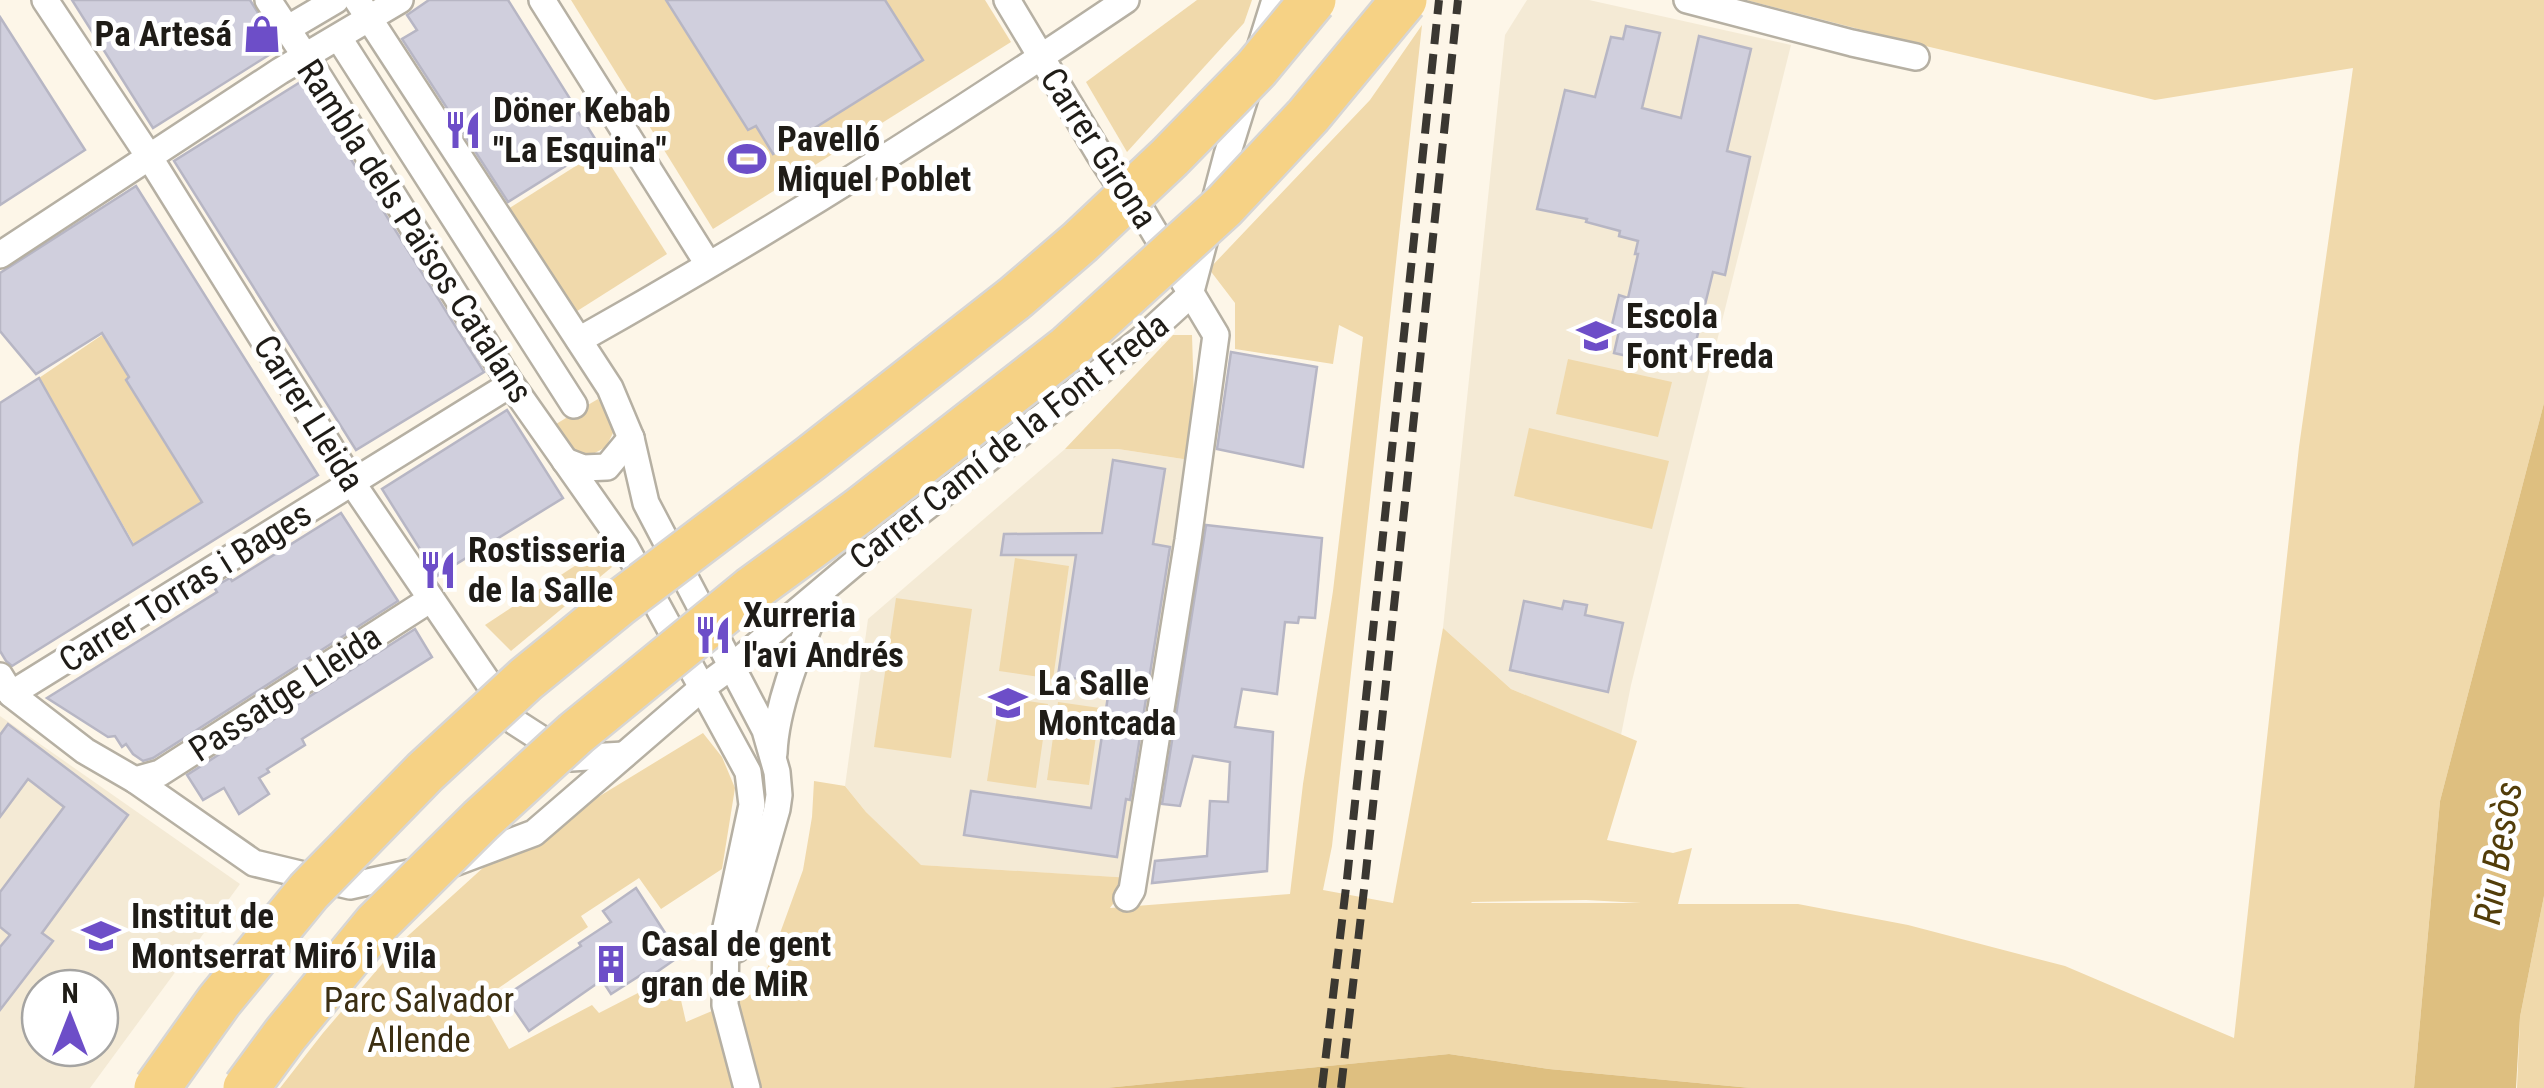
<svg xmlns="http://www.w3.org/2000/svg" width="2544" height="1088" font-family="'Roboto Condensed',sans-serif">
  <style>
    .built { fill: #f4ead5; fill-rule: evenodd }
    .green { fill: #f0d9ab; fill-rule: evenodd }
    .water { fill: #debf80 }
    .building { fill: #d0cfdd; stroke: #b7b6c4; stroke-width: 2.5 }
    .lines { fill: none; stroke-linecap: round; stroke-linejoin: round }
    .street-casing { stroke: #b6b0a3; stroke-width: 30 }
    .street { stroke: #fff; stroke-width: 25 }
    .rail { stroke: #3a3731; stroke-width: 8; stroke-dasharray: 20 10; stroke-linecap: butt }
    .highway-bridge-casing { stroke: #d7d6d5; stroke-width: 50; stroke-linecap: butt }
    .highway-bridge { stroke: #f6d285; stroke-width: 45 }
    .labels { text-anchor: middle; stroke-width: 10; stroke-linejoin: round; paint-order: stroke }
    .poi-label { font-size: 35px; font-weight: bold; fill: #1f1c17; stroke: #fff; text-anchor: start }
    .street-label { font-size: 35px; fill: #1f1c17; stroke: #fff }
    .park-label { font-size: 35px; fill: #3c2f12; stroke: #fff }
    .water-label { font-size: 38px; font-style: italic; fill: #523d09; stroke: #fff }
  </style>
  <rect width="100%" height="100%" fill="#fdf6e8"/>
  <g class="built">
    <polygon points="1527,0 1589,0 1791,45 1631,685 1621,735 1511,689 1443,628 1505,35"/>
    <polygon points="1065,449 1118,449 1196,461 1132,878 920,865 866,812 845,786 868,619"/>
    <path d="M0 716 240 884 90 1088H0ZM40 988H100V1048H40Z"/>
  </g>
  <g class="green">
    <polygon points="571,0 985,0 1011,42 713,229"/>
    <polygon points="1197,0 1252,0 1244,23 1127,152 1086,82"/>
    <path d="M1746 0H2544V403L2440 801 2414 1088H1751L1549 1069 1449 1054 1106 1088H280L323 1033 400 943 485 866 703 733 722 757 735 788 722 869 661 909 639 878 581 916 588 927 481 1000 509 1049 592 1005 599 1013 675 974 686 1022 759 991 803 870 812 817 814 781 845 786 866 812 921 865 1132 878 1110 908 1290 894 1303 784 1333 591 1363 337 1339 325 1333 364 1235 349V303L1209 269 1370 100 1422 25 1332 846 1323 890 1393 903 1443 628 1511 689 1637 741 1607 840 1673 853 1692 848 1678 904H1798L1908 925 2065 966 2234 1038 2299 447 2353 68 2155 100 1917 44ZM1586 900 1641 903H1471L1472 902Z"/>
    <polygon points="601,150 667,254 574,313 508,209"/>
    <polygon points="102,335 129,377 126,381 183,473 205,499 134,544 39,378"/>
    <polygon points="1173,335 1192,335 1196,461 1118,449 1065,449"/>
    <polygon points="1568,359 1672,382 1658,437 1556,414"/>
    <polygon points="598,399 616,427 606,447 591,455 575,450 556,424"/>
    <polygon points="1529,428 1669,461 1652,529 1514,496"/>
    <polygon points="599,550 612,567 511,651 485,625"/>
    <polygon points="1015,558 1069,566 1053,679 999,671"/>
    <polygon points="896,598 972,609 951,758 874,747"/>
    <polygon points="1000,697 1048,704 1036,788 987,781"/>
    <polygon points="1058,702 1100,708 1089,785 1047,780"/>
    <polygon points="2544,896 2544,1088 2517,1088 2520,1017"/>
  </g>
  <g class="water">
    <polygon points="2544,403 2544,896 2520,1017 2516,1088 2414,1088 2440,801"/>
    <polygon points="1449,1054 1549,1069 1751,1088 1106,1088"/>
  </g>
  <g class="building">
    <polygon points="72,0 250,0 280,48 153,128"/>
    <polygon points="429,0 508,0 599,145 508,202 402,39 417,30 407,15"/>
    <polygon points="666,0 885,0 923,60 773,154 756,126 748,130"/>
    <polygon points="0,17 85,150 0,205"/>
    <polygon points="1626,26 1660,33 1642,108 1681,118 1699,36 1751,49 1727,151 1750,157 1725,275 1713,272 1689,370 1614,353 1619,331 1611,329 1619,295 1628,298 1638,254 1635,254 1638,241 1619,236 1620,231 1586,222 1587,219 1537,209 1565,90 1595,97 1611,37 1623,39"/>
    <polygon points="302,81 484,372 356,450 174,161"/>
    <polygon points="136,186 318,475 12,666 6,661 0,651 0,403 39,378 133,545 202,502 126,380 129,377 102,333 36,374 0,331 0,273"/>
    <polygon points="1231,352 1317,367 1303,467 1217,449"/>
    <polygon points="507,410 563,498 437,576 382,489"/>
    <polygon points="1113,460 1165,469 1153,544 1170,547 1130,800 1126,799 1117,857 964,835 971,791 1091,808 1110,683 1058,676 1076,555 1001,555 1004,534 1102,533"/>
    <polygon points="341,513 398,601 153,758 143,761 133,754 126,744 122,747 115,736 108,737 47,698 217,592 214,587 230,578 232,581"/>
    <polygon points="1206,525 1322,538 1315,618 1299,617 1298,623 1285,622 1277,694 1242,689 1235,727 1273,732 1267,871 1152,883 1155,861 1207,856 1210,801 1228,802 1230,762 1193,756 1180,806 1162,804"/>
    <polygon points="1524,601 1562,609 1564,601 1587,605 1585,615 1623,623 1608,692 1510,670"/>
    <polygon points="415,629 432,657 302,739 305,745 267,769 269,772 259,778 269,794 239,814 224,788 203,800 187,775"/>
    <polygon points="8,724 128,815 42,933 53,941 0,1010 0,947 10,935 0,927 0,892 64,807 28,779 0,817 0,735"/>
    <polygon points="636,888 680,956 648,978 644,973 611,994 602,980 529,1031 505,996 581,946 579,943 611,922 603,911"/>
  </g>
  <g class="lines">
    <g class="street-casing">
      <g id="street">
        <polyline points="45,0 150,158 353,484 515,722 571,758 624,755"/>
        <polyline points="268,0 319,77 511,384 625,546 748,772 752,805 726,927 725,1005 747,1088"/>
        <polyline points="357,0 610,388 631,438 646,503 765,730 777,772 779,795 777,809 737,949"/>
        <polyline points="542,0 708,264"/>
        <polyline points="1007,0 1098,152 1118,183 1140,208 1216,335 1188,540 1132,890 1127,898"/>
        <polyline points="1687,0 1852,43 1916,57"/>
        <polyline points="297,23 336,0"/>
        <polyline points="344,46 574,405"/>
        <polyline points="1260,48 1275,0"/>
        <polyline points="0,255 280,71 400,0"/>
        <path d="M579 340C766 235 949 120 1126 0"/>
        <polyline points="565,461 583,468 607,467 631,438"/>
        <polyline points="0,676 11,694 85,751 135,780 254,863 350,886 454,863 534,833 702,688 732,666 857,561 1143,338 1190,295 1227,155 1247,91"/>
        <polyline points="11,694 511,384"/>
        <path d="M774 753C776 702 804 639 823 591"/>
        <polyline points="135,780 160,773 431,599"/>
      </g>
    </g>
    <use href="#street" class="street"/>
    <g class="rail">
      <polyline points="1322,1088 1347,879 1439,0"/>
      <polyline points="1341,1088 1365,881 1458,0"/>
    </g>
    <g class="highway-bridge-casing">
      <g id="highway-bridge">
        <polyline points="157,1088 219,1001 309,891 425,772 526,679 618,604 811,458 1015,298 1080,242 1170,157 1256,69 1313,0"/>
        <polyline points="246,1088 285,1035 376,924 481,820 576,733 751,590 859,511 1068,348 1224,206 1308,116 1404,0"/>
      </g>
    </g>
    <use href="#highway-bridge" class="highway-bridge"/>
  </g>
  <defs>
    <g id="shop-bare" transform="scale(3)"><path d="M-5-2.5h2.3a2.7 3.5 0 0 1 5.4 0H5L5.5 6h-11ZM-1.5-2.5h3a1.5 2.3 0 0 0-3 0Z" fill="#6d4ec8" stroke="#fff" stroke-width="2.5" paint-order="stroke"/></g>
    <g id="restaurant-bare" transform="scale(3)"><path d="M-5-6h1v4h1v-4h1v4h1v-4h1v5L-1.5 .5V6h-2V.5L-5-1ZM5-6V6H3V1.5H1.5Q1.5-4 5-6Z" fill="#6d4ec8" stroke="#fff" stroke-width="2.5" paint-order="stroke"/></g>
    <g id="stadium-bare" transform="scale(3)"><path d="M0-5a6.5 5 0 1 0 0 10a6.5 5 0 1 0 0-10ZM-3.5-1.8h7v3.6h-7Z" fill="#6d4ec8" stroke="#fff" stroke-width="2.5" paint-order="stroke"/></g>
    <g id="school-bare" transform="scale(3)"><path d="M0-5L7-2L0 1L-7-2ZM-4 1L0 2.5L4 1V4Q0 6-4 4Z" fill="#6d4ec8" stroke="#fff" stroke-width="2.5" paint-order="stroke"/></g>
    <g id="building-bare" transform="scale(3)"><path d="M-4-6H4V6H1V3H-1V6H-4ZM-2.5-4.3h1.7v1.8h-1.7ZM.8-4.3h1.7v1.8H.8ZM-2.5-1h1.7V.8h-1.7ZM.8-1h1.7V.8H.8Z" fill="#6d4ec8" stroke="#fff" stroke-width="2.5" paint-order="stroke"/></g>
  </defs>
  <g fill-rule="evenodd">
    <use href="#shop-bare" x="262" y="34"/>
    <use href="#restaurant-bare" x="463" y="130"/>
    <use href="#stadium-bare" x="747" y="159"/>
    <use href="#school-bare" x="1596" y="336"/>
    <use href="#restaurant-bare" x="438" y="570"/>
    <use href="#restaurant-bare" x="713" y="635"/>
    <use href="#school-bare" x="1008" y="703"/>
    <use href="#school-bare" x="101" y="936"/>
    <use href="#building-bare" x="611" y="964"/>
  </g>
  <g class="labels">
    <g class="poi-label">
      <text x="232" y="46" text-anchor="end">Pa Artesá</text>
      <text x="493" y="122">Döner Kebab<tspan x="493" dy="40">"La Esquina"</tspan></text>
      <text x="777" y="151">Pavelló<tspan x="777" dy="40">Miquel Poblet</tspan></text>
      <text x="1626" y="328">Escola<tspan x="1626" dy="40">Font Freda</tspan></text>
      <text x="468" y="562">Rostisseria<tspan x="468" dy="40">de la Salle</tspan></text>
      <text x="743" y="627">Xurreria<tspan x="743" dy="40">l'avi Andrés</tspan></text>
      <text x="1038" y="695">La Salle<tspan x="1038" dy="40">Montcada</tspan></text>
      <text x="131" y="928">Institut de<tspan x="131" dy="40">Montserrat Miró i Vila</tspan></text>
      <text x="641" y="956">Casal de gent<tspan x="641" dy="40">gran de MiR</tspan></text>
    </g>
    <g class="street-label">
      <text transform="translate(1099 148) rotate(57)" y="12">Carrer Girona</text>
      <text transform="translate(415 231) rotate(57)" y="12">Rambla dels Països Catalans</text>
      <text transform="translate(309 413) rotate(58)" y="12">Carrer Lleida</text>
      <text transform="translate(1009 441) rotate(-38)" y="12">Carrer Camí de la Font Freda</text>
      <text transform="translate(185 587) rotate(-32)" y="12">Carrer Torras i Bages</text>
      <text transform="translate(285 693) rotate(-33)" y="12">Passatge Lleida</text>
    </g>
    <g class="park-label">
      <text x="419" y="1012">Parc Salvador<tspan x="419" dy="40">Allende</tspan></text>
    </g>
    <g class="water-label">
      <text transform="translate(2498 853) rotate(-81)" y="13">Riu Besòs</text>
    </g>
  </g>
  <g transform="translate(70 1018)"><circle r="48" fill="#ffffff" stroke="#a5a4a2" stroke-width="2.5"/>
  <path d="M0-8L18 38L0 25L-18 38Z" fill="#6d4ec8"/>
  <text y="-15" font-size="28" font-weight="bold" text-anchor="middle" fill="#1f1c17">N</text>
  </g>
</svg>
